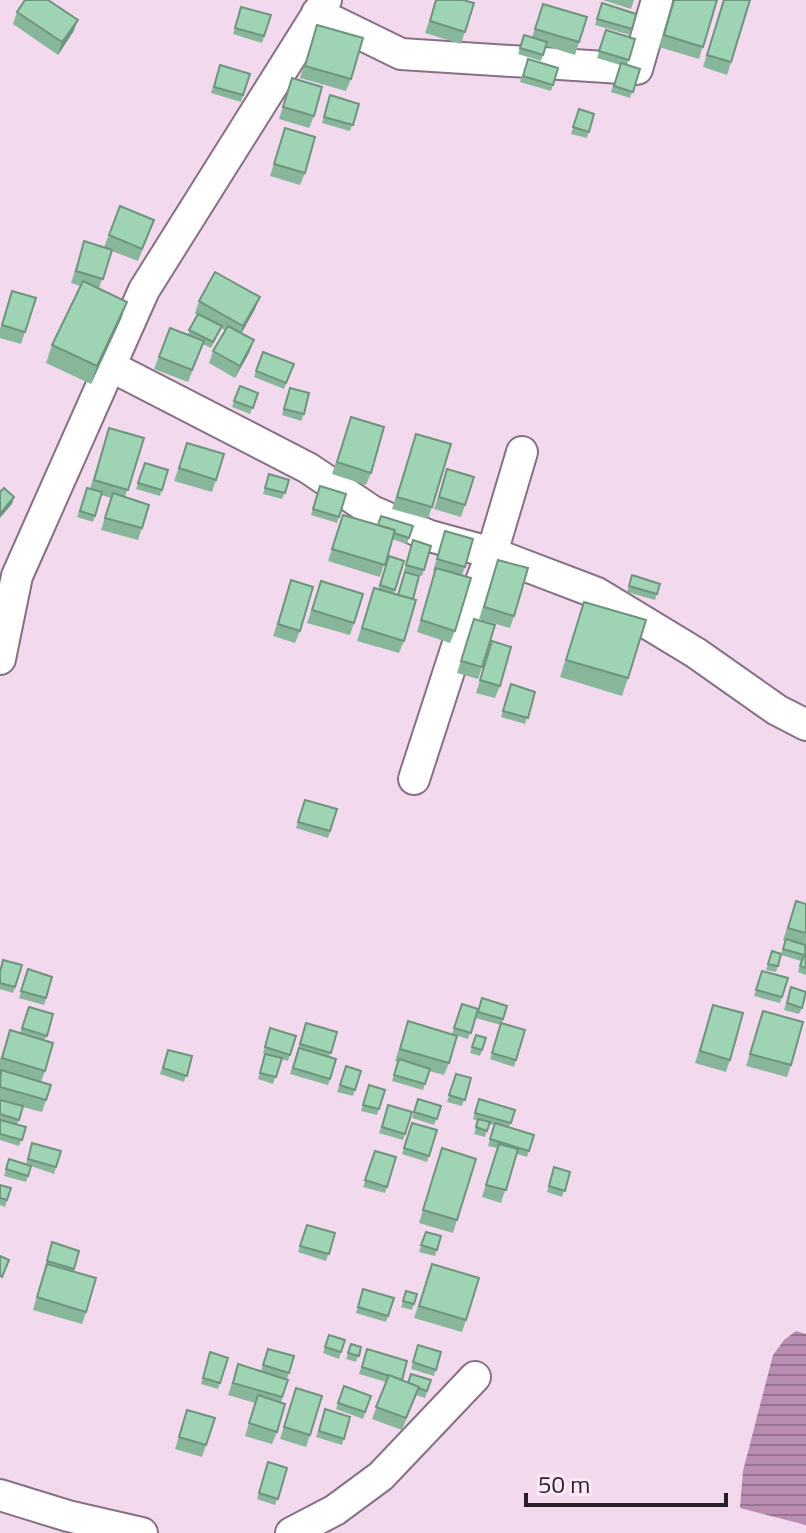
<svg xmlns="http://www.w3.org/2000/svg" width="806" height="1533" font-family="'Titillium Web',sans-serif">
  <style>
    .water { fill: url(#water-rules) }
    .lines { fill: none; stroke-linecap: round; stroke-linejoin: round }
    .street-casing { stroke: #877083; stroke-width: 34 }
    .street { stroke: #fff; stroke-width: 30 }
    .wall { fill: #88b69b }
    .shaded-wall { fill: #6f947e }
    .building { fill: #9ed4b4; stroke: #6f947e; stroke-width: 2 }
  </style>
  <defs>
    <pattern id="water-rules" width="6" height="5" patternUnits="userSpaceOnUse" patternTransform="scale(2)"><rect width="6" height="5" fill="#b98db1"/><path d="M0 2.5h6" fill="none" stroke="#967390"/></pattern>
  </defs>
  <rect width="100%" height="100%" fill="#f3d9ee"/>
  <polygon class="water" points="796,1331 806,1334 806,1525 740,1508 743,1471 773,1355 784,1340"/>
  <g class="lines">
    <g class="street-casing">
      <g id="street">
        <polyline points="317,13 401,54 637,69 657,0"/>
        <polyline points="110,366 308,468 372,511 430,536 492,553 464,625 414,779"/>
        <polyline points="522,452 492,553 597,593 696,653 777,710 806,725"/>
        <polyline points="0,659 17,576 144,290 326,0"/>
        <polyline points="0,1495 68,1516 142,1533"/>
        <polyline points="291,1533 335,1510 381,1476 475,1377"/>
      </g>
    </g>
    <use href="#street" class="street"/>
  </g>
  <g class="wall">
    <polygon points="436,0 465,32 461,44 425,33"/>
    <polygon points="603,0 634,0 631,9"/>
    <polygon points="673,0 717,0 699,59 659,47"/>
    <polygon points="723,0 750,0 727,75 703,67"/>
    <polygon points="602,3 636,14 630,35 595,25"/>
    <polygon points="543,4 579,42 575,55 546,46 541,61 518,54 524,35 532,37"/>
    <polygon points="241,7 271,15 262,43 233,34"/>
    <polygon points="17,12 78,20 73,32 58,55 13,24"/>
    <polygon points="317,25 351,79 346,91 300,78"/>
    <polygon points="606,30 635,39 627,65 640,69 630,98 611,92 620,65 597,58"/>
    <polygon points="528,59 558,68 551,91 520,82"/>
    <polygon points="220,65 250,74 241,102 211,93"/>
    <polygon points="292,78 314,116 309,128 279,119"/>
    <polygon points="330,95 359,104 350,131 322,123"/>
    <polygon points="579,109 594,114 587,138 571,134"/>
    <polygon points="285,128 305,173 300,185 270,176"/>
    <polygon points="120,206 154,220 138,261 112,251 99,288 127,302 121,319 91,384 46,363 52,345 80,286 71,283 84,241 104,247"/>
    <polygon points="12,291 25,332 21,344 0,338 0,329"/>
    <polygon points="199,301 255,309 241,333 254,340 249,353 235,378 209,363 213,351 225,330 221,328 211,348 203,344 188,382 154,369 170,328 188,334 197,315 195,313"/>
    <polygon points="263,352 294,364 284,389 254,377"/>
    <polygon points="240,386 258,393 250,414 232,407"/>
    <polygon points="287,394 304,414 301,421 282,415"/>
    <polygon points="351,417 371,473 366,485 332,474"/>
    <polygon points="109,428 144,438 125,497 142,528 138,540 101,530 111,498 101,495 93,522 77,517 87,488 90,489"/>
    <polygon points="416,434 432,507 428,519 392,509"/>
    <polygon points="187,443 216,480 212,492 174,481"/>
    <polygon points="145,463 168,470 160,496 136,489"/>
    <polygon points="447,469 465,505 461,517 434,509"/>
    <polygon points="269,474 289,480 282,499 263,494"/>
    <polygon points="320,486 346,494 337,523 311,515"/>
    <polygon points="343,515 377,525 413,526 407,544 392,539 380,577 328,561"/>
    <polygon points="445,531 465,567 462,575 455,631 450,643 417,632 435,572 433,571"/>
    <polygon points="413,540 431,546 422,576 404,571"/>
    <polygon points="389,556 404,561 394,594 413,599 404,641 399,653 357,641 374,588 378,589"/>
    <polygon points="498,560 514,616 510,628 479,619"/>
    <polygon points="632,575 660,584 655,600 627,592"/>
    <polygon points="291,580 300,631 295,643 273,636"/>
    <polygon points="321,581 354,623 350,635 307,623"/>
    <polygon points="584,602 628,678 622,696 560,677"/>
    <polygon points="474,619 482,667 478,679 457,673"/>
    <polygon points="492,641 500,686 495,698 476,693"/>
    <polygon points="511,684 535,692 525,724 501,717"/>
    <polygon points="305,800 337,809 328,838 296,828"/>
    <polygon points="796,901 806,904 806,946 805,946 806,947 806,975 798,972 801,961 781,955 776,972 766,970 772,951 781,954 785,941 783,940"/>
    <polygon points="22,965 13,993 0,989 0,970"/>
    <polygon points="28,969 52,977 44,1005 19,998"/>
    <polygon points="762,971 788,978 780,1003 754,996"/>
    <polygon points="791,987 802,1008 799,1014 784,1010"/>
    <polygon points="482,998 507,1006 502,1023 525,1030 514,1067 490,1059 501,1025 476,1018"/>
    <polygon points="462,1004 478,1009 468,1039 452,1034"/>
    <polygon points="713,1005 730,1060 726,1072 695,1063"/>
    <polygon points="29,1007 53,1014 45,1040 45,1071 41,1082 46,1100 42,1112 23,1107 17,1125 26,1127 19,1146 0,1140 0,1060 10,1030 20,1033"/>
    <polygon points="763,1011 791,1065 787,1077 746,1066"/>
    <polygon points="408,1021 449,1063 444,1075 429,1071 423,1090 392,1081 398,1062 395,1061"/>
    <polygon points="306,1023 337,1032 329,1057 336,1059 328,1085 290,1074"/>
    <polygon points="270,1028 296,1036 288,1061 281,1059 273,1084 258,1079 265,1054 263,1053"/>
    <polygon points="476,1035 486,1038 480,1056 470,1053"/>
    <polygon points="168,1050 192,1056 184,1082 160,1074"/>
    <polygon points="346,1066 361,1071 353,1096 337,1092"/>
    <polygon points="456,1074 471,1078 462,1106 447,1102"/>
    <polygon points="369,1085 385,1090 377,1115 361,1111"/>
    <polygon points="418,1099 441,1106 434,1125 412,1118"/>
    <polygon points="479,1099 515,1110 509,1127 534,1135 527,1157 517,1154 501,1203 482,1197 497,1148 488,1146 494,1125 489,1124 485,1137 474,1134 478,1121 473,1119"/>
    <polygon points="388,1105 412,1112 403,1140 379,1133"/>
    <polygon points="412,1123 437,1130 427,1162 402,1154"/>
    <polygon points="32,1143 61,1151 54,1174 31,1166 26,1182 4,1176 9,1159 26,1164"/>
    <polygon points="442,1148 457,1220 453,1233 419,1223"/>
    <polygon points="375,1151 396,1157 385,1193 363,1187"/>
    <polygon points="554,1167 570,1172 562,1197 547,1192"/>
    <polygon points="0,1185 11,1188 5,1207 0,1205"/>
    <polygon points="307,1225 335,1233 326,1261 298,1252"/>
    <polygon points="426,1232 441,1236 435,1256 419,1252"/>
    <polygon points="52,1242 79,1251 73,1271 86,1312 82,1324 33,1310"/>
    <polygon points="432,1264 466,1320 462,1332 414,1318"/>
    <polygon points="363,1289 394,1298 386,1322 356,1313"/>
    <polygon points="406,1291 417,1294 412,1310 401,1307"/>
    <polygon points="329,1335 345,1340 339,1359 323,1353"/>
    <polygon points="351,1344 361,1347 356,1362 346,1359"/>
    <polygon points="418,1345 441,1352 434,1376 411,1369"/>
    <polygon points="268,1349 294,1356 287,1379 261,1371"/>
    <polygon points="367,1349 401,1380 408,1382 431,1380 425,1398 416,1395 402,1430 372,1419 386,1382 359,1374"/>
    <polygon points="210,1352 228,1358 218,1389 201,1384"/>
    <polygon points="238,1364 288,1380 281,1402 277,1432 272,1444 245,1436 255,1403 228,1395"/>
    <polygon points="344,1386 371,1396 363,1419 336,1409"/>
    <polygon points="296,1388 310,1435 306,1447 280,1439"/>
    <polygon points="325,1409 350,1417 342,1445 316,1437"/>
    <polygon points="187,1410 206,1445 202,1457 175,1449"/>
    <polygon points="268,1462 287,1468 275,1505 257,1499"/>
  </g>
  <g class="shaded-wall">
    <polygon points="78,20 73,32 58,55 62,42"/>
    <polygon points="260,297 255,309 239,338 243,326"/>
    <polygon points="127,302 121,319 91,384 97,366"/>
    <polygon points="254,340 249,353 235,378 240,366"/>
    <polygon points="14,497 12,504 0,518 0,514"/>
  </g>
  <g class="building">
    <polygon points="25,0 48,0 78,20 62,42 17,12"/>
    <polygon points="436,0 463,0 474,3 465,32 430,21"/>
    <polygon points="674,0 717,0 703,47 664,35"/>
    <polygon points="724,0 750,0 731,62 707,55"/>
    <polygon points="602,3 636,14 632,29 597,19"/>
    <polygon points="543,4 587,17 579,42 535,29"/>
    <polygon points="241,7 271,15 264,36 235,28"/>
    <polygon points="317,25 363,38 351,79 305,66"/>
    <polygon points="606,30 635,39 629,60 599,51"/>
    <polygon points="524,35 547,42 543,55 520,48"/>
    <polygon points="528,59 558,68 553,85 523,76"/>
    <polygon points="621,63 640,69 633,92 614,86"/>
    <polygon points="220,65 250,74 243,95 214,87"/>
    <polygon points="292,78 322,87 314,116 283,107"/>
    <polygon points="330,95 359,104 353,125 324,117"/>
    <polygon points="579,109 594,114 589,132 573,127"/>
    <polygon points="285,128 315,137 305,173 274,164"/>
    <polygon points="120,206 154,220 142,249 109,235"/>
    <polygon points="84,241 112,250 103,279 76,271"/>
    <polygon points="215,272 260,297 243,326 199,301"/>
    <polygon points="83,281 127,302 97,366 52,345"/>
    <polygon points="12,291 36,298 25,332 2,325"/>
    <polygon points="198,314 222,326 213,342 189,330"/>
    <polygon points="228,326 254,340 240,366 213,351"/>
    <polygon points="170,328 204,341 192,370 159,357"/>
    <polygon points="263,352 294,364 286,383 256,371"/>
    <polygon points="240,386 258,393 253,408 234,401"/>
    <polygon points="290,388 309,393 304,414 284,409"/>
    <polygon points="351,417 384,427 371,473 337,462"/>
    <polygon points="109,428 144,438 128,490 94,480"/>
    <polygon points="416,434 451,444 432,507 397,497"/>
    <polygon points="187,443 224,454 216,480 179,468"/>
    <polygon points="145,463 168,470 162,490 138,483"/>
    <polygon points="447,469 474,477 465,505 439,497"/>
    <polygon points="269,474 289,480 285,493 265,488"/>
    <polygon points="320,486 346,494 339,517 313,509"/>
    <polygon points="4,488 14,497 0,514 0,492"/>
    <polygon points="87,488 102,492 95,516 80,511"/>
    <polygon points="113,493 149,505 142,528 105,518"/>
    <polygon points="343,515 395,530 385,565 332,549"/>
    <polygon points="381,516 413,526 409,538 394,533 395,530 378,525"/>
    <polygon points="445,531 473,539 465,567 437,559"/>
    <polygon points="413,540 431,546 424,570 406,565"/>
    <polygon points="389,556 404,561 395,590 380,585"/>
    <polygon points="498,560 528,568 514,616 484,607"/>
    <polygon points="436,568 471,578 455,631 421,620"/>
    <polygon points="405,572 419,576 413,599 398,595"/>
    <polygon points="632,575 660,584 657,594 629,586"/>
    <polygon points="291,580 313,587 300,631 278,624"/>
    <polygon points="321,581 363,594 354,623 312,610"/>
    <polygon points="374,588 416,600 404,641 362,628"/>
    <polygon points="584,602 646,620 628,678 566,660"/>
    <polygon points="474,619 495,625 482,667 461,661"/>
    <polygon points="492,641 511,647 500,686 480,680"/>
    <polygon points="511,684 535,692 528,718 503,711"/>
    <polygon points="305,800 337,809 330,831 298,822"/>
    <polygon points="796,901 806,904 806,933 788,928"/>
    <polygon points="786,939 805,945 806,968 800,966 804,955 783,949"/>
    <polygon points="772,951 781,954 778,966 768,964"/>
    <polygon points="3,960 22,965 15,987 0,983 0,972"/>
    <polygon points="28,969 52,977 46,998 21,991"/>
    <polygon points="762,971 788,978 782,997 756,990"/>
    <polygon points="791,987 806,992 802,1008 787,1003"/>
    <polygon points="482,998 507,1006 503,1019 478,1012"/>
    <polygon points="462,1004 478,1009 471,1033 454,1028"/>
    <polygon points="713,1005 743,1013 730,1060 700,1051"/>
    <polygon points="29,1007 53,1014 47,1036 22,1028"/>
    <polygon points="763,1011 803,1022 791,1065 750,1054"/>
    <polygon points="408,1021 457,1036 449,1063 400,1049"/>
    <polygon points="306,1023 337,1032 331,1053 300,1044"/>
    <polygon points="501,1023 525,1030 516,1060 492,1053"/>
    <polygon points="270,1028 296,1036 290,1055 265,1047"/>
    <polygon points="10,1030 53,1043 45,1071 2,1058"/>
    <polygon points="476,1035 486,1038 482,1050 472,1047"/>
    <polygon points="299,1048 336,1059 330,1079 293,1068"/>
    <polygon points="168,1050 192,1056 187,1076 163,1068"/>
    <polygon points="265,1054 282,1058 276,1077 260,1073"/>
    <polygon points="399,1059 430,1069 425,1084 394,1075"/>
    <polygon points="346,1066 361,1071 355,1090 340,1085"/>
    <polygon points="1,1070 51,1085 46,1100 0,1087"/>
    <polygon points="456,1074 471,1078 465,1100 449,1095"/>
    <polygon points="369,1085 385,1090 379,1109 363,1105"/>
    <polygon points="418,1099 441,1106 437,1119 414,1112"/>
    <polygon points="479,1099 515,1110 511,1123 475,1113"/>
    <polygon points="0,1100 23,1106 19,1120 0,1114"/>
    <polygon points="388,1105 412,1112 405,1134 382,1127"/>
    <polygon points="478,1119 490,1122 487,1131 476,1127"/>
    <polygon points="0,1120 26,1127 22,1140 0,1134"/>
    <polygon points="412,1123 437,1130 429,1156 404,1148"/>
    <polygon points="495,1123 534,1135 529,1151 490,1139"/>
    <polygon points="32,1143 61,1151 56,1167 28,1159"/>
    <polygon points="499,1144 518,1149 506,1190 486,1185"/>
    <polygon points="442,1148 476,1159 457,1220 423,1210"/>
    <polygon points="375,1151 396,1157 387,1187 365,1180"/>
    <polygon points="9,1159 31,1166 28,1176 6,1169"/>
    <polygon points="554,1167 570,1172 565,1191 549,1186"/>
    <polygon points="0,1185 11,1188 7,1200 0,1198"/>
    <polygon points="307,1225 335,1233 329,1254 300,1246"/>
    <polygon points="426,1232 441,1236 437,1250 421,1245"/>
    <polygon points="52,1242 79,1251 74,1269 47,1261"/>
    <polygon points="0,1256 9,1260 2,1277 0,1276"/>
    <polygon points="47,1264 96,1278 86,1312 37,1297"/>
    <polygon points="432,1264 479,1278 466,1320 419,1306"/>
    <polygon points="363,1289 394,1298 388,1316 358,1307"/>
    <polygon points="406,1291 417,1294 414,1304 403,1301"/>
    <polygon points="329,1335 345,1340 341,1352 325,1347"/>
    <polygon points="351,1344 361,1347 359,1356 348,1353"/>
    <polygon points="418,1345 441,1352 436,1370 413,1362"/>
    <polygon points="268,1349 294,1356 289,1373 263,1365"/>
    <polygon points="367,1349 407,1361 402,1380 362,1367"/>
    <polygon points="210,1352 228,1358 220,1383 203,1378"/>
    <polygon points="238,1364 288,1380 282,1397 233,1383"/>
    <polygon points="411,1374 431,1380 427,1391 418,1388 419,1387 408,1383"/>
    <polygon points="389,1375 419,1387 406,1418 376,1407"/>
    <polygon points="344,1386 371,1396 365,1412 338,1403"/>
    <polygon points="296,1388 322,1396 310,1435 284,1427"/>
    <polygon points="258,1395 285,1404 277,1432 249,1423"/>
    <polygon points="325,1409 350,1417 344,1439 319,1431"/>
    <polygon points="187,1410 215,1418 206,1445 179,1437"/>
    <polygon points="268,1462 287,1468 278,1499 259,1493"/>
  </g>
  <path d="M526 1493v12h200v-12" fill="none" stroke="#291f27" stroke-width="4"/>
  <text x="538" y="1493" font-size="24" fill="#291f27" stroke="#fde8f9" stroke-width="6" paint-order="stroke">50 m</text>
</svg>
